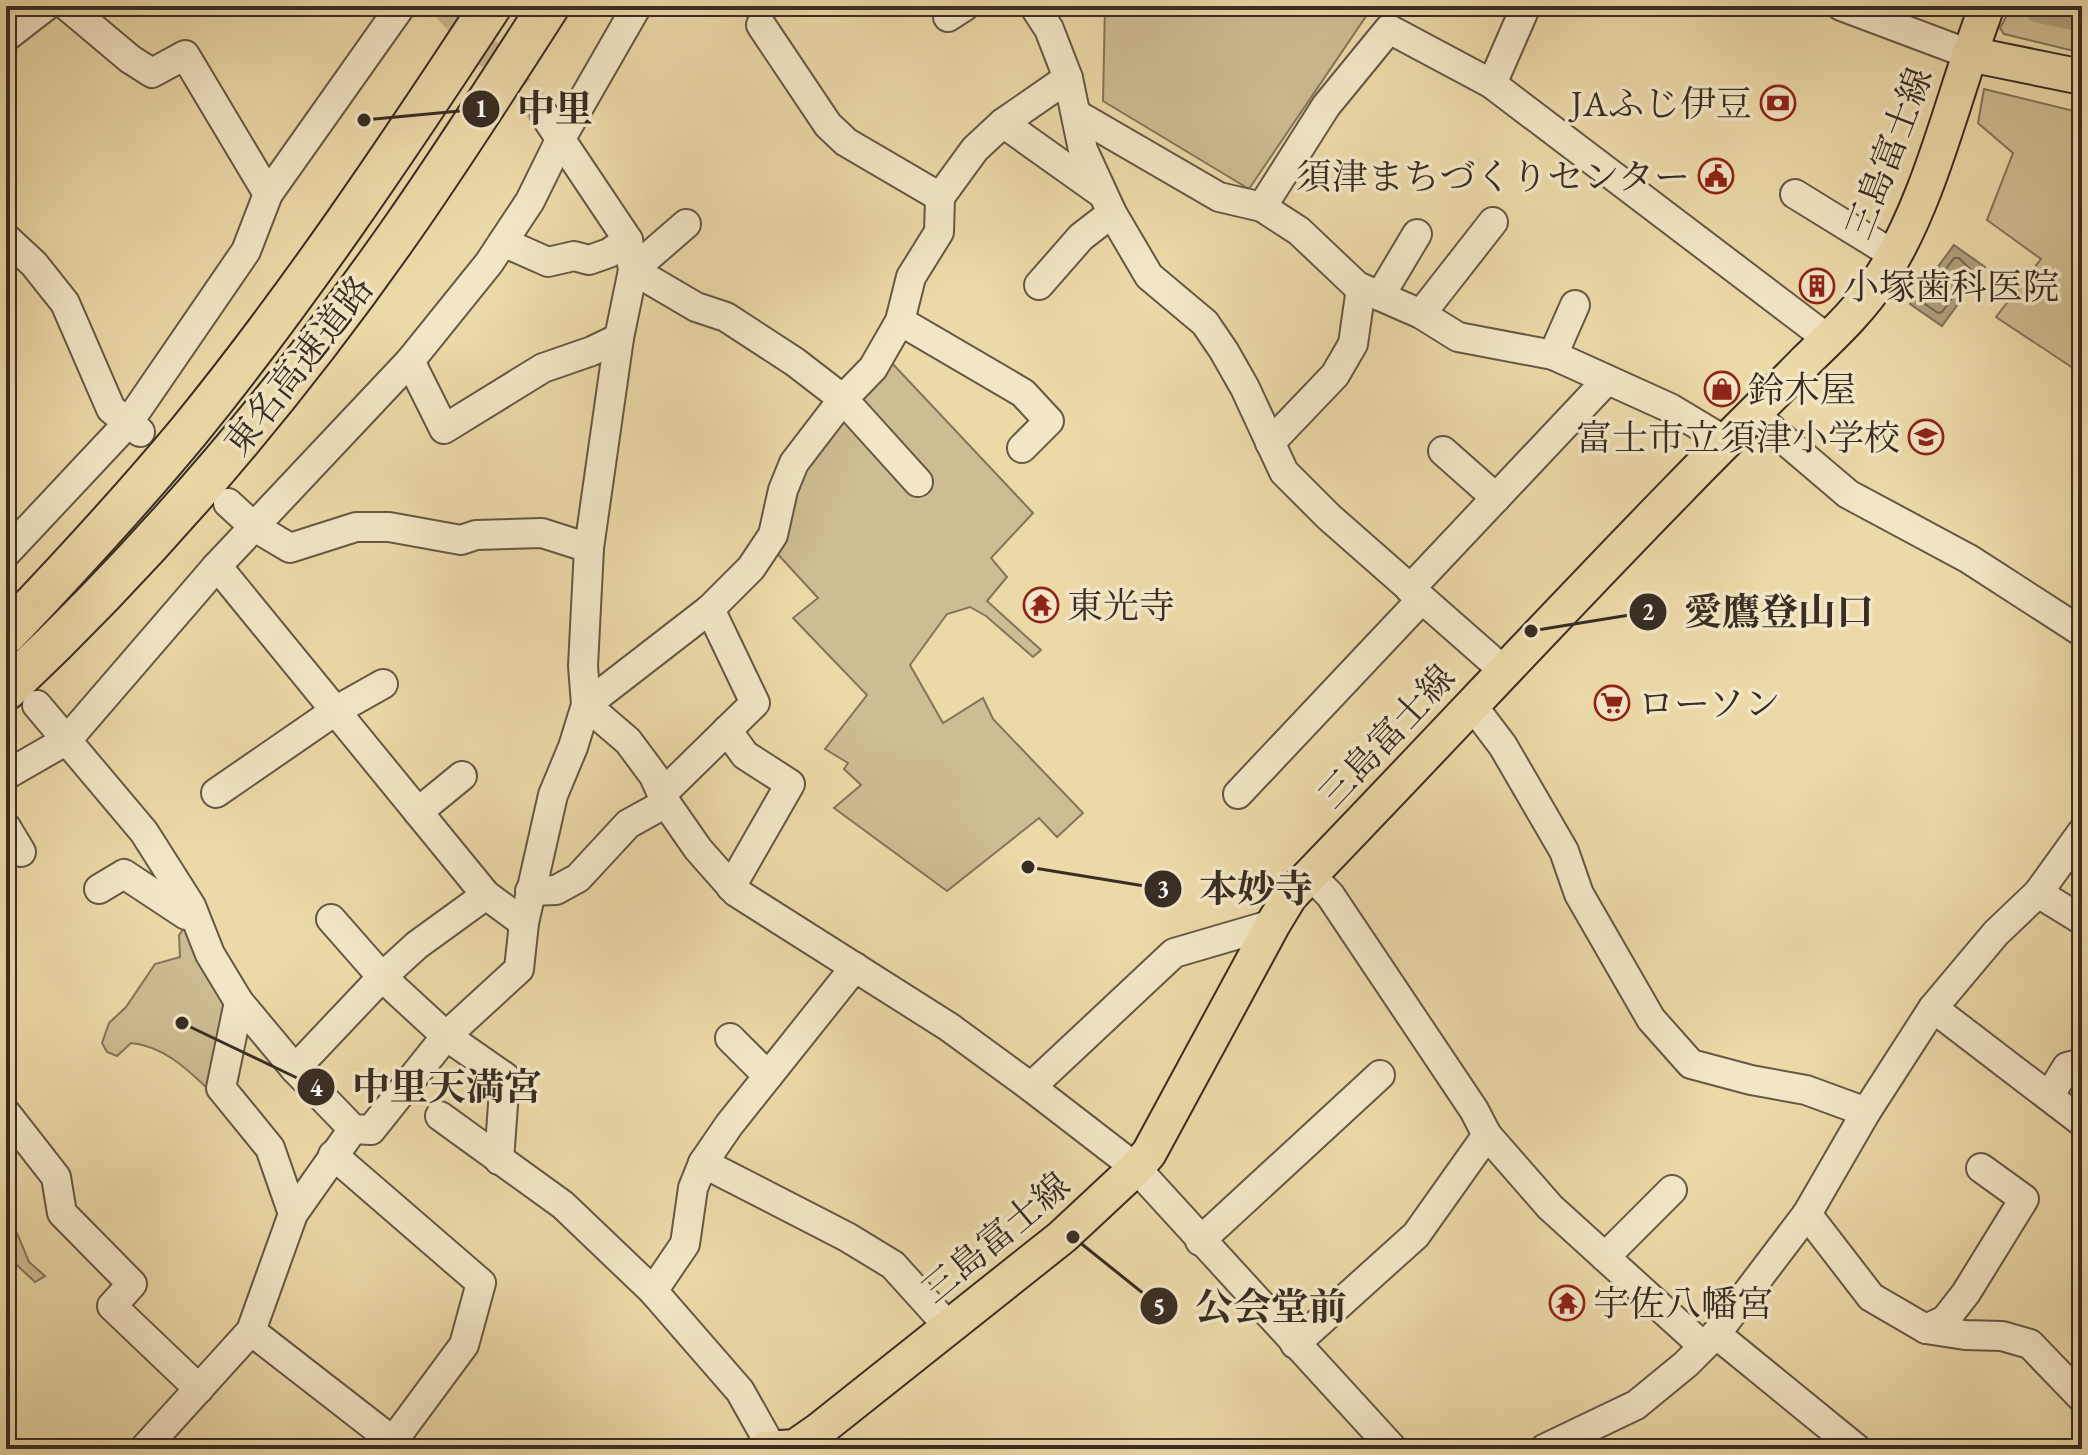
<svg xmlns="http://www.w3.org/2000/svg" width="2088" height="1455" font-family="'EB Garamond','Noto Serif JP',serif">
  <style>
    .green { fill: #cebc92; stroke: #84745b; stroke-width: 2 }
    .water { fill: #af9f7b; stroke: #807158; stroke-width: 2 }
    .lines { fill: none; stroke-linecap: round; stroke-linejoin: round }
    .shore { stroke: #746650; stroke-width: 2 }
    .river { stroke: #af9f7b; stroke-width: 34 }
    .minor-tunnel { stroke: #c8b78e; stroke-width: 28; stroke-dasharray: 28 14; stroke-linecap: butt }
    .minor-casing { stroke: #665845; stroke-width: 32 }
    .major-casing { stroke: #392d24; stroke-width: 38 }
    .highway-casing { stroke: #392d24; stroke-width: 44 }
    .minor { stroke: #f3e6c6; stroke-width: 28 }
    .major { stroke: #ecd9a8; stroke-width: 34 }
    .highway { stroke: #ecd9a8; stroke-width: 40 }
    .labels { text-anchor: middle; stroke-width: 7; stroke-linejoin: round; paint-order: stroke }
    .poi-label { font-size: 36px; fill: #392d24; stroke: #f3e6c6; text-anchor: start }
    .street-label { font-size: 36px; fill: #392d24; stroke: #f3e6c6 }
    .leader { fill: none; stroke: #392d24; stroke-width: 3 }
    .callout-dot { fill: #392d24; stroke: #f3e6c6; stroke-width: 3 }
    .mark-label { font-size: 24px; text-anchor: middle; font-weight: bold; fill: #fff }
    .callout-label { font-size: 38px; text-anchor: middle; font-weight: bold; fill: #392d24; stroke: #f3e6c6; stroke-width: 7; stroke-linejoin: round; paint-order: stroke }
  </style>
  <rect width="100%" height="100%" fill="#ecd9a8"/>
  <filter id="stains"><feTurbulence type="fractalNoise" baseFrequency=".0025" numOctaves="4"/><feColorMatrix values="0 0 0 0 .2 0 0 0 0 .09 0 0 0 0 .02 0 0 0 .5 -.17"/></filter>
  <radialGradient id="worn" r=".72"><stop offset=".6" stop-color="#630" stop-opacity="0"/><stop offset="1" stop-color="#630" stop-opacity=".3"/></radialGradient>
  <g class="green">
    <polygon points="1105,6 1373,6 1249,189 1103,101"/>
    <polygon points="2012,6 2082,6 2082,53 2004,34 2000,28"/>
    <polygon points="1984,89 2082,113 2082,374 1996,317 2041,259 1987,220 2013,153 1978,123"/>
    <polygon points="889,360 1033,513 991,558 1007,577 987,601 1041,650 1033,657 986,616 970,607 947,614 910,665 943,723 983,698 993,719 1083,813 1057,837 1039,818 947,891 834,808 861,785 844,769 848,763 825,749 867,695 793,618 818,598 773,549 816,447"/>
    <path d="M189 922 234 1002 222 1084 207 1088C185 1067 162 1046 131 1043L117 1056 107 1052 102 1043 109 1023 126 1007 155 964 180 957 179 935Z"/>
    <polygon points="6,1222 17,1233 29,1262 45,1276 35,1282 6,1255"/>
  </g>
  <polygon class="water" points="1954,245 1985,267 1942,326 1910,304"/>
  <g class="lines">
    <polygon class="shore" points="1954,258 1959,258 1972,271 1942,312 1938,313 1925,304 1923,300"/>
    <polyline class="river" points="2040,6 2082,15"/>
    <polyline class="minor-tunnel" points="445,6 545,116"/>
    <g class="minor-casing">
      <g id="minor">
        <polyline points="67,6 130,59 152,73 185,55 268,194"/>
        <polyline points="1034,6 1049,29 1068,78 1083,150 1112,213 1149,276 1205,323 1224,351 1245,388 1284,472 1329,517 1503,670"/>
        <polyline points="1841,6 1969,54"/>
        <polyline points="948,17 965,6"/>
        <polyline points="761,25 828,125 846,142 940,197"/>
        <polyline points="6,37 46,6"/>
        <polyline points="1492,84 1526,6"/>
        <polyline points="1076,114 1219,197 1262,207 1299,231 1357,286 1421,314 1458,337 1553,355 1670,408 1725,441"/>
        <polyline points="1003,123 1100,192"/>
        <polyline points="1795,194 1894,255"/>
        <polyline points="1262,207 1326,106 1389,29 1492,84 1828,339"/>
        <polyline points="6,238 34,264 65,303 111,409 140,432"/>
        <polyline points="503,242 548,262 574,256 589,260 609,253 628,240"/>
        <polyline points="633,270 696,307 726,317 795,362 843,399 918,482"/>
        <polyline points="633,270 686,224"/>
        <polyline points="1039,285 1081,237 1112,213"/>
        <polyline points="1380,296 1417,234"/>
        <polyline points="1421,314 1493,222"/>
        <polyline points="900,321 1023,393 1049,421 1022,448"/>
        <polyline points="1553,355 1575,305"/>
        <polyline points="410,361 444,429 543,368 592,351 619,338"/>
        <polyline points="1754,414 1848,494 1969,559 2082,632"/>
        <polyline points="1270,443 1335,375 1353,344 1361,288"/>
        <polyline points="1443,451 1496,498"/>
        <polyline points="228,503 253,526 290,548 356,527 389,527 461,540 476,535 542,533 589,548"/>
        <polyline points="6,553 128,423 246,251 268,194 401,6"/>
        <polyline points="217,566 486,895 524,923"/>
        <polyline points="1410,589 1607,380"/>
        <polyline points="37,705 144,832 191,906 210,954 239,1002 295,1069 353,1129 371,1130 446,1036 519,969 524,923 553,795 573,747 586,705 583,666 589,548 619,338 633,270 628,240 545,116"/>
        <polyline points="586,705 628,741 654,776 666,803 698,849 736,892 949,1027 1031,1087 1136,1168 1393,1449"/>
        <polyline points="586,705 710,609 751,568 773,535 783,490 794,463 843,399 873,368 900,321 911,277 939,232 940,197 975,149 1003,123 1068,78"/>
        <polyline points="1472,705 1503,746 1564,851 1579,894 1651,1019 1691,1064 1751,1080 1806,1090 1866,1112"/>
        <polyline points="727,730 745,755 790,784 731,887"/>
        <polyline points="6,775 67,740 217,566 410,361 489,263 530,201 560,140 637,6"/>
        <polyline points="216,793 335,711 383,684"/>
        <polyline points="662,794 755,703 710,609"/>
        <polyline points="1238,794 1421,600"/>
        <polyline points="418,812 462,776"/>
        <polyline points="6,827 21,852"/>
        <polyline points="1310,875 1330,895 1474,1110 1487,1135 1550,1207 1703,1346"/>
        <polyline points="99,889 124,874 186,915 192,913"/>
        <polyline points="530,891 556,890 578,878 628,824 666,803"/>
        <polyline points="2038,893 2082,920"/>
        <polyline points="331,919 382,977 446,1036 505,1077 499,1160"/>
        <polyline points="239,1002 221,1088 270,1148 293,1214"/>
        <polyline points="1933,1008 2082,1122"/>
        <polyline points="730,1038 768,1076"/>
        <polyline points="295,1069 382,977 417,945 486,895"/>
        <polyline points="1031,1087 1174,953 1273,924"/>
        <polyline points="2049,1096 2067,1067 2082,1063"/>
        <polyline points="6,1113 56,1177 62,1213 132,1284 112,1306 199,1389"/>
        <polyline points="440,1116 563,1205 653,1291 740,1391 772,1448"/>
        <polyline points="333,1155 481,1283 464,1345 393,1441"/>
        <polyline points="703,1163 847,1237 893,1265 949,1327"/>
        <polyline points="1807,1214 1871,1297 1926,1329 1965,1335 2002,1336 2030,1344 2082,1398"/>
        <polyline points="1200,1241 1380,1075"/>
        <polyline points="1605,1257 1672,1190"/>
        <polyline points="653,1291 685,1244 693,1188 703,1163 729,1125 855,967"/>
        <polyline points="1926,1329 1945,1320 1966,1293 2024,1199 1981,1168"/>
        <polyline points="251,1331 403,1449"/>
        <polyline points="1716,1334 1857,1449"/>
        <polyline points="1295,1344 1416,1235 1487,1135"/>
        <polyline points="144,1449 251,1331 293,1214 353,1129"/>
        <polyline points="1544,1449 1636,1405 1686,1364 1716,1334 1807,1214 1866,1112 1933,1008 1996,933 2038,893 2082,832"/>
      </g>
    </g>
    <g class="major-casing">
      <g id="major">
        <polyline points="1969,54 2082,77"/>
        <path d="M766 1449 795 1447 818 1431 1062 1237 1136 1168 1149 1153 1273 924 1290 896C1420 762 1547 624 1678 490 1720 446 1764 404 1806 361 1833 335 1862 308 1882 276 1931 200 1954 92 1987 6"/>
      </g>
    </g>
    <g class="highway-casing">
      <g id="highway">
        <path d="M6 634C69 568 131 501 189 431 298 297 396 151 491 6"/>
        <path d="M6 690C153 551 286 395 402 229 453 156 501 81 549 6"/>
      </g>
    </g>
    <use href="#minor" class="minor"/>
    <use href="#major" class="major"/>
    <use href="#highway" class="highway"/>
  </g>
  <defs>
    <g id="bank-ring" transform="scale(1.8)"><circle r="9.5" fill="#f3e6c6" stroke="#8f2418" stroke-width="1.5"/><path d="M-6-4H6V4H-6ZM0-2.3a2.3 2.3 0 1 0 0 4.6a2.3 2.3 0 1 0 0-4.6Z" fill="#8f2418"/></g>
    <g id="civic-ring" transform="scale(1.8)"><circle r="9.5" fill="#f3e6c6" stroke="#8f2418" stroke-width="1.5"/><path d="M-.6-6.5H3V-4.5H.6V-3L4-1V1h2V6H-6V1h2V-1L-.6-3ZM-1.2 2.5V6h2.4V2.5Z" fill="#8f2418"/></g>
    <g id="building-ring" transform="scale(1.8)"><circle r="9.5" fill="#f3e6c6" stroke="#8f2418" stroke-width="1.5"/><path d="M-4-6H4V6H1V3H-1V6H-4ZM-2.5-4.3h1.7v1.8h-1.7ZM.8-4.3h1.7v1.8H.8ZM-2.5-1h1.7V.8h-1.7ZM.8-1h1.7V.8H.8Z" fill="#8f2418"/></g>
    <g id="shop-ring" transform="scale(1.8)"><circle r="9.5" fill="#f3e6c6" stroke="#8f2418" stroke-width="1.5"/><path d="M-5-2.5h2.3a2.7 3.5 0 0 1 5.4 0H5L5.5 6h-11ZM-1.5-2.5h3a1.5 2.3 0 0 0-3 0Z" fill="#8f2418"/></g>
    <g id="school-ring" transform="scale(1.8)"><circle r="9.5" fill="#f3e6c6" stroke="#8f2418" stroke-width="1.5"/><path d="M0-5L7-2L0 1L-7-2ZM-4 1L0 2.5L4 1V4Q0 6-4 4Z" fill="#8f2418"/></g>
    <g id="temple-ring" transform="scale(1.8)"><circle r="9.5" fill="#f3e6c6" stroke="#8f2418" stroke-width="1.5"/><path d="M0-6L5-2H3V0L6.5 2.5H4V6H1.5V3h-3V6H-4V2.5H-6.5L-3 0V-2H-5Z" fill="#8f2418"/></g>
    <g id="supermarket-ring" transform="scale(1.8)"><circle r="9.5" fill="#f3e6c6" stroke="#8f2418" stroke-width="1.5"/><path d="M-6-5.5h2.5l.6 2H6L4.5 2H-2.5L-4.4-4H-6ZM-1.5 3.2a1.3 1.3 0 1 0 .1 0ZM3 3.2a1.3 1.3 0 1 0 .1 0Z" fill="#8f2418"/></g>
  </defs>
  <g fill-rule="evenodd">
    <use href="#bank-ring" x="1778" y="103"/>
    <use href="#civic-ring" x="1716" y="176"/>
    <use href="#building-ring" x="1817" y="286"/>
    <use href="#shop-ring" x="1722" y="389"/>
    <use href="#school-ring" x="1926" y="437"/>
    <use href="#temple-ring" x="1041" y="605"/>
    <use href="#supermarket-ring" x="1612" y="703"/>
    <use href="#temple-ring" x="1567" y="1303"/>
  </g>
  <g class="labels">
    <g class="poi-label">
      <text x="1752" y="116" text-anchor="end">JAふじ伊豆</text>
      <text x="1690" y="189" text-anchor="end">須津まちづくりセンター</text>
      <text x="1843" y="299">小塚歯科医院</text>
      <text x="1748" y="402">鈴木屋</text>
      <text x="1900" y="450" text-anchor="end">富士市立須津小学校</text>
      <text x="1067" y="618">東光寺</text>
      <text x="1638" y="716">ローソン</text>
      <text x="1593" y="1316">宇佐八幡宮</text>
    </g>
    <g class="street-label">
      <text transform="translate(1888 153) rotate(-69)" y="13">三島富士線</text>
      <text transform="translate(298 365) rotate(-52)" y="13">東名高速道路</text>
      <text transform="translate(1386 736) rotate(-47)" y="13">三島富士線</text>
      <text transform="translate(995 1237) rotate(-40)" y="13">三島富士線</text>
    </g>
  </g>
  <path class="leader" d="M364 120L481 109M1531 631L1648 612M1028 867L1163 889M182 1023L316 1087M1073 1237L1159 1306"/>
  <g class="callout-dot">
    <circle cx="364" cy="120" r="8"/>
    <circle cx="1531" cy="631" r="8"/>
    <circle cx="1028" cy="867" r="8"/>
    <circle cx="182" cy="1023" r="8"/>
    <circle cx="1073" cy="1237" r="8"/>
    <circle cx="481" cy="109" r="20"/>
    <circle cx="1648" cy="612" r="20"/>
    <circle cx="1163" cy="889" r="20"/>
    <circle cx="316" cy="1087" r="20"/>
    <circle cx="1159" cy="1306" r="20"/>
  </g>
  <g class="mark-label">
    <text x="481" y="117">1</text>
    <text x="1648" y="620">2</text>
    <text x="1163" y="897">3</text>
    <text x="316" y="1096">4</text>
    <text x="1159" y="1315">5</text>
  </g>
  <g class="callout-label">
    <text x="555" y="122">中里</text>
    <text x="1779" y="625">愛鷹登山口</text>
    <text x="1256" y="902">本妙寺</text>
    <text x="447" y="1100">中里天満宮</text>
    <text x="1271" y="1320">公会堂前</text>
  </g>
  <rect width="2088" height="1455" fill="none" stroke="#ecd9a8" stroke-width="32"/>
  <rect x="8" y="8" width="2072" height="1439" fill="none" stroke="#392d24" stroke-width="4"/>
  <rect x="16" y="16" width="2056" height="1423" fill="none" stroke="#392d24" stroke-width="2"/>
  <rect width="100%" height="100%" filter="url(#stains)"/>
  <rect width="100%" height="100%" fill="url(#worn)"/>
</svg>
